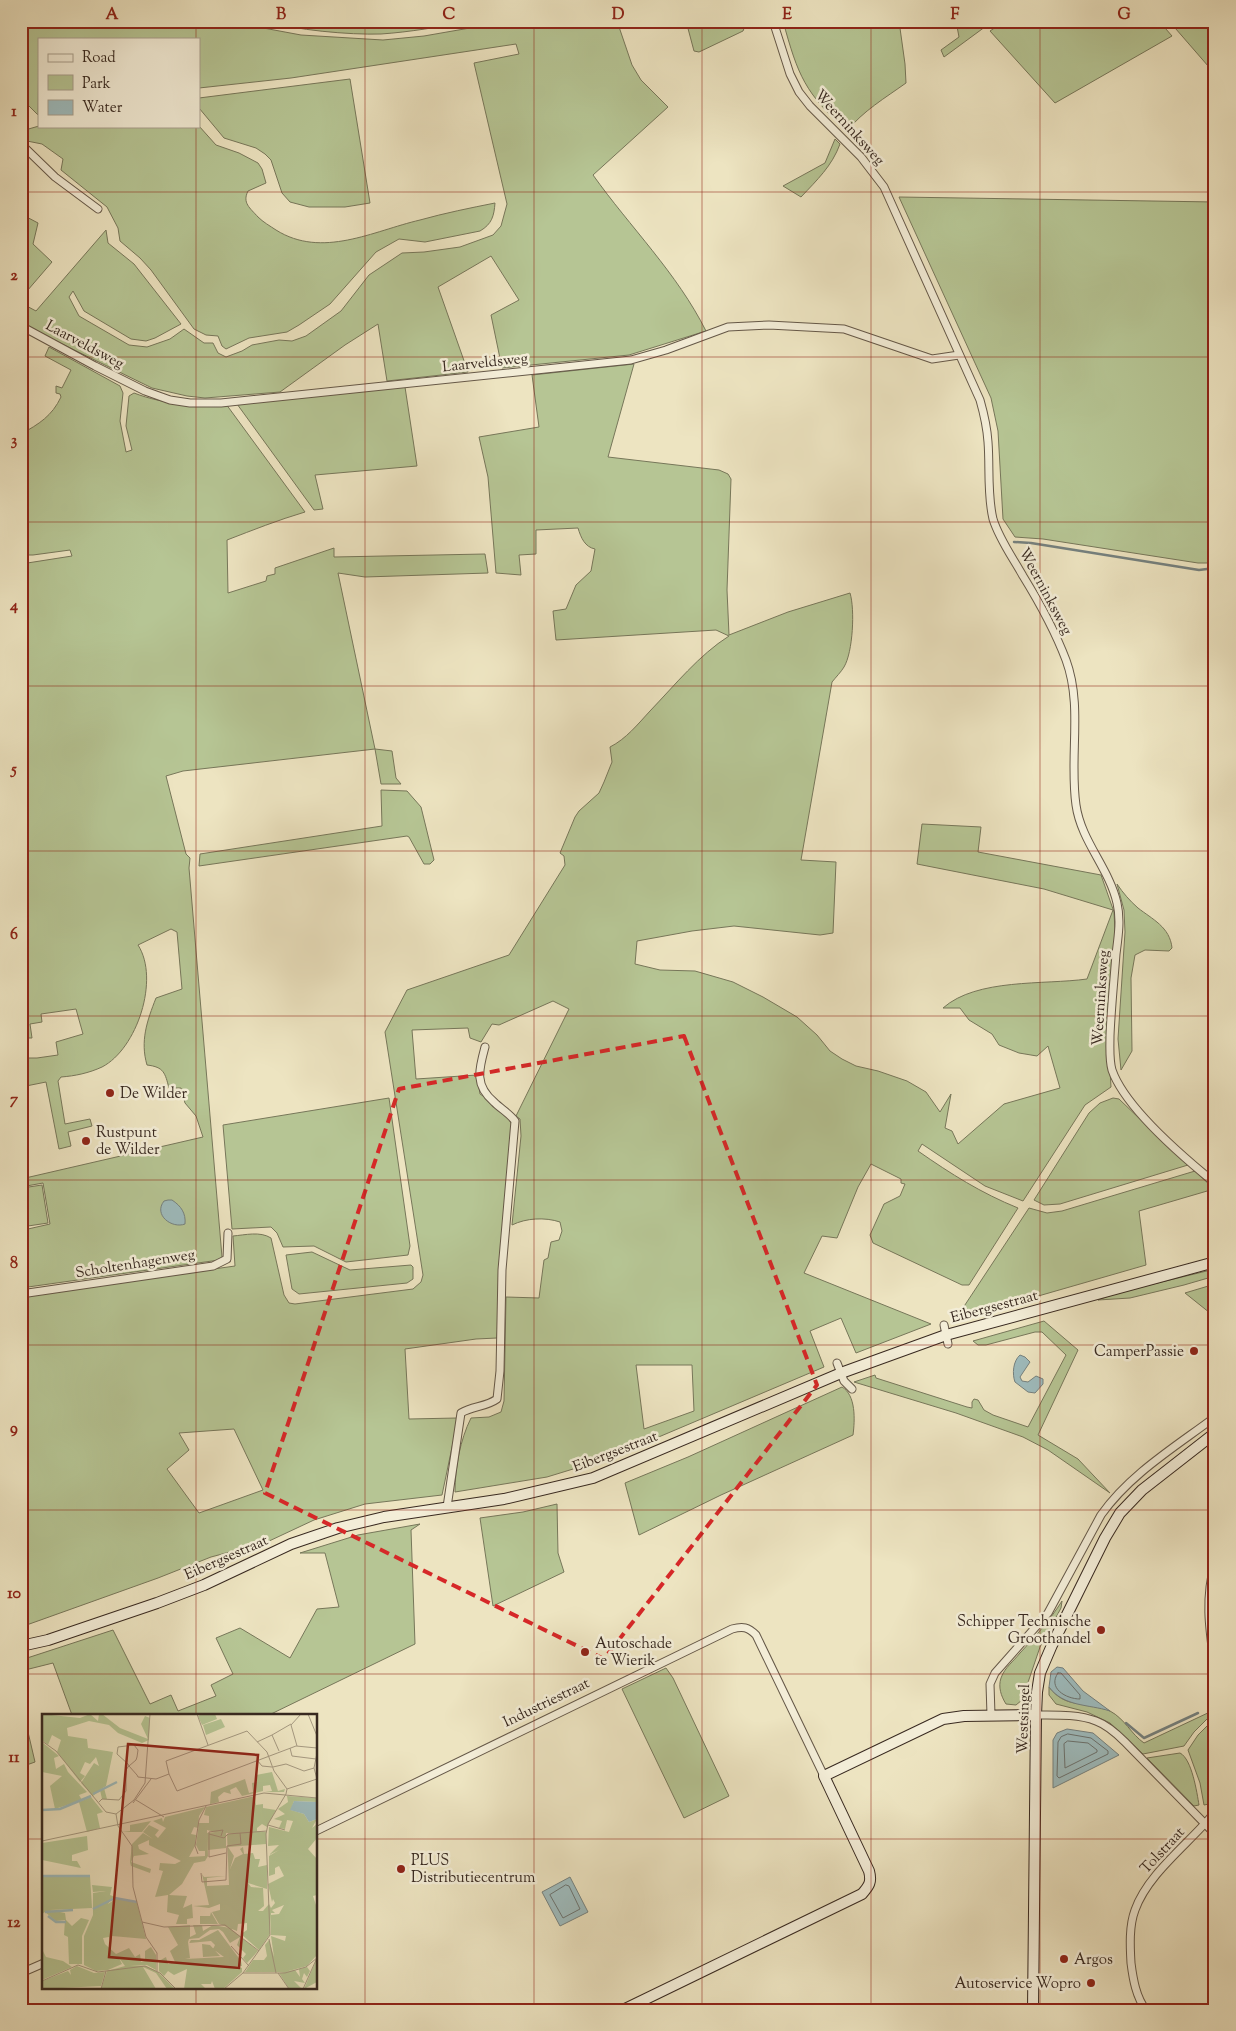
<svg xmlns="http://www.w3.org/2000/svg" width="1236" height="2031" font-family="'Sorts Mill Goudy',serif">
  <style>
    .green { fill: #b6c594; stroke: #77775a; fill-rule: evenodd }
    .water { fill: #9ebcbe; stroke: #75817f }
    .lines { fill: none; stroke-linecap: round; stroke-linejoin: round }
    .shore { stroke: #6b726f; stroke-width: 1 }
    .stream { stroke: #75817f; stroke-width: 2.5 }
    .street-casing { stroke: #655848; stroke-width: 9 }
    .secondary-casing { stroke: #382920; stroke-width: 12 }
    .street { stroke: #f3edd7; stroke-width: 7 }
    .secondary { stroke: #f3edd7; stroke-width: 10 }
    .marked { fill: none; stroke: #d62828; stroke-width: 4; stroke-dasharray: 10 6; stroke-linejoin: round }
    .grid { fill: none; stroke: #8f2418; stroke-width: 1; stroke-opacity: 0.55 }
    .poi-dot { fill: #8f2418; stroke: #f3edd7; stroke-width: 2 }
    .labels { text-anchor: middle; stroke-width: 5; stroke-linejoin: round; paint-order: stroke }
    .street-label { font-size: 15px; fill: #382920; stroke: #f3edd7 }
    .poi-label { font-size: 15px; fill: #382920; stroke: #f3edd7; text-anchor: start }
    .inset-river { fill: none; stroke: #9ebcbe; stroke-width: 2.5 }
    .inset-road { fill: none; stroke: #a59981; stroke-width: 1 }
    .view { fill: #8f2418; fill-opacity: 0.15; stroke: #8f2418; stroke-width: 2.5 }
    .inset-edge { fill: none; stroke: #382920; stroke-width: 2.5 }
    .neatline { fill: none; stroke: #8f2418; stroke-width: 2 }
    .grid-label { font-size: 16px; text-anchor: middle; font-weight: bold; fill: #8f2418 }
  </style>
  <rect width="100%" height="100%" fill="#ede4c1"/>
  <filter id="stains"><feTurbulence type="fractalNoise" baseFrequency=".004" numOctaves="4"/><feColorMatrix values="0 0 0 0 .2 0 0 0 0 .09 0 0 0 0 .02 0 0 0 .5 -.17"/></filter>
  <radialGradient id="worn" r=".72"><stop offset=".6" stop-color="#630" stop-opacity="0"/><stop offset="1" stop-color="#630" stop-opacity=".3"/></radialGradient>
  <g class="green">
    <path d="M75 21H174L198 27H258L301 35 383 40 424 36 510 21H617L632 65 641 80 668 107 593 175C630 227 677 273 706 331L629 355 502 368 491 315 519 300 491 256 438 287 468 372 387 381 378 324 345 345 280 392 205 398 187 396 152 388 21 324V303L36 311 106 230 108 243 134 264 181 324 155 338 146 341 131 339 84 311 73 291 69 297 79 316 129 345 147 347 170 339 184 329 204 343H213L218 353 226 357 242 351 252 345 279 340 292 341 306 336 341 311 369 275 402 253 424 252 460 247 493 235 501 226 507 204 474 63 519 54 516 44 291 78 199 88V39H39L38 115 21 98V22L34 25Z"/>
    <path d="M264 21H468C440 27 410 32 381 34 348 35 296 30 264 21Z"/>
    <polygon points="686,21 747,21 743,31 699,52 694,51"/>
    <path d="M783 21H899L905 64 906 83C885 98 863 111 847 131 805 93 798 76 783 21Z"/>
    <polygon points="956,21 993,21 944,57 941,50 959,37"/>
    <polygon points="1005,21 1159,21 1172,36 1055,103 990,31"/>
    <polygon points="1169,21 1215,21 1215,74"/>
    <polygon points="350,79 370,203 345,207 309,207 290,202 282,193 271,160 265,154 256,148 224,138 199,108 199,98"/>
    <path d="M39 126H199L216 145 239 153 258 163 262 169 266 183 248 191C242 203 250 208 258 217 263 222 270 226 276 230 322 259 373 231 420 220 445 213 470 208 495 203 494 216 492 224 480 231L425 242 399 239 376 252 330 304 299 325 287 332 249 338 226 349 222 346 218 336 206 335 194 329 151 270 140 258 120 241 118 228 107 207 61 170 63 159 42 144 27 141 25 130Z"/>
    <path d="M835 139 840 144C832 166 817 180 801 197L783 186 825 163Z"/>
    <polygon points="899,197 1215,202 1215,563 1198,563 1043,539 1015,537 1003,519 998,431 991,398"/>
    <polygon points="21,214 38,223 33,244 52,262 21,298"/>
    <path d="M49 347 120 386 123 393 120 421 126 452 132 450 126 426 129 396 134 393C165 405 194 405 226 404L305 512C278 520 253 530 227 540L228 593 266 581 267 576 275 574V568L334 548V557L485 554 488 573 365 577 338 573 375 749 392 751 396 778 401 784H381L375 749 183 771 166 776 186 854 190 858 189 868 222 1257 219 1260 21 1288 22 1188 42 1185 48 1223 28 1226 23 1197 28 1229 50 1224 43 1183 21 1187V1179L203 1137 196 1116 185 1103 181 1088H169C165 1073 164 1067 147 1065 140 1041 147 1021 156 998L182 989 177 932 171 929 138 945C160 979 137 1049 102 1067 89 1073 75 1076 61 1077L58 1081 65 1124 90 1119 92 1126 68 1132 71 1146 59 1149 46 1082 21 1087V1058H37L58 1055 56 1042 83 1034 76 1009 41 1014 42 1022 30 1024 32 1038H27L21 1042V564L72 556 70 550 33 555H21V434C39 424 52 416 61 397L60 394 56 393V386L62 388 71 370 45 356Z"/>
    <path d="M634 364 608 457 719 470 728 474 731 479 727 590 729 635 788 612 850 593C855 609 853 652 844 667 841 672 836 677 832 682L801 860 836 862 833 933 820 935 734 926 692 931 637 941 635 964 660 970 695 971 733 982 763 997 797 1017 817 1035 830 1051 842 1059 856 1066 878 1071 907 1081 926 1092 940 1112 951 1094 945 1128 952 1131 958 1144 1004 1104 1060 1088 1048 1046 1037 1056 1019 1053 999 1045 992 1034 969 1020 960 1008H943C977 978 1044 985 1087 979L1113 910 1044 889 917 864 922 824 981 827 978 852 1101 875 1114 912 1115 932 1110 1069 1111 1087 1085 1105 1023 1201 985 1186 922 1144 918 1151C951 1174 981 1193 1018 1208L969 1285H962L873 1243 870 1235 884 1204 900 1196 905 1184 901 1183V1179L871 1164 858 1187 837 1238 822 1236 804 1273 931 1324 856 1353 841 1318 810 1331 824 1367 609 1458 547 1477 455 1492C455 1468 460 1440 471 1418L489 1417 501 1412 504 1401 506 1297 539 1298 544 1260 548 1258 551 1242 559 1240 562 1231 560 1222C545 1217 526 1218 512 1225L521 1136 520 1119 516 1116 569 1009 553 1001 499 1025 492 1024 481 1042 470 1038 468 1028 412 1030 416 1079 477 1075 480 1094C492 1102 508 1113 513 1127L497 1338 476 1339 405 1349 409 1419 457 1418 455 1433 442 1495 365 1504 314 1520 267 1542 211 1557 158 1578 21 1627V1296L235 1266 233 1236C245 1235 260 1231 271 1238L284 1295 289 1303 295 1304 413 1289 421 1282 423 1275 385 1032 407 990 509 955 565 865 564 856 560 853 575 817 579 811 599 793 604 782 612 762 610 747C626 739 638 724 650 711 675 685 699 655 729 636L716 630 556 640 553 611 566 609 576 585 591 571 595 549C585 547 581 538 578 528L536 530V554L519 555 521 575 496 573 488 477 479 437 539 427 532 375ZM636 1365H692L694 1411 644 1429ZM234 1429 263 1490 199 1513 167 1469 189 1450 179 1433Z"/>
    <polygon points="405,387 417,466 315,475 323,509 314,510 237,404"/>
    <polygon points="381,790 407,791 421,807 434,860 430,864 424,864 409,837 407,836 199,866 200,854 382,826"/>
    <path d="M1117 884C1123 893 1130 901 1138 908 1152 919 1170 927 1172 948L1169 951 1145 950 1135 955 1131 978 1132 1051 1121 1070 1118 1039 1125 932 1124 910Z"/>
    <polygon points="389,1098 410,1246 408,1255 346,1262 314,1246 283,1247 277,1233 271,1227 232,1229 223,1125"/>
    <polygon points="1113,1098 1119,1099 1188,1165 1060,1204 1044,1205 1034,1200 1089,1113 1100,1103"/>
    <polygon points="1195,1171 1214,1189 1139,1211 1146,1265 955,1320 1029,1208 1047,1213 1062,1211"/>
    <polygon points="312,1252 350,1270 411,1265 413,1267 413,1279 407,1283 299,1294 292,1289 286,1255"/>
    <polygon points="1215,1269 1215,1276 1184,1285 1130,1298 1098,1300 1120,1292"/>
    <polygon points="1215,1284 1215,1317 1185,1293"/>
    <polygon points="1044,1321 1078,1350 1038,1435 1078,1459 1110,1493 1048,1450 1023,1437 956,1413 854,1382 875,1375 876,1378 967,1407 972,1408 972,1402 974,1399 978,1400 984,1410 993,1415 1028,1427 1066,1355 1042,1332 1035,1332 986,1345 978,1345 973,1341"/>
    <path d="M842 1387C856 1395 855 1420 853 1435L721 1495 639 1535 625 1483 688 1457Z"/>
    <polygon points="557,1504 558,1553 564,1572 493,1606 480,1518 523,1512"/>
    <polygon points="420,1524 411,1530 415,1644 269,1715 72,1715 53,1663 21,1671 21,1660 113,1630 150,1704 171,1695 178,1711 216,1696 211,1685 233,1674 216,1638 240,1628 290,1658 317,1609 339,1607 325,1553 300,1553 358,1535"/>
    <path d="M1062 1601 1061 1608 1040 1647 1022 1700 1016 1705 1006 1704C1001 1696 998 1687 1001 1678 1005 1667 1013 1662 1020 1653 1035 1637 1050 1620 1062 1601Z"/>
    <polygon points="666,1668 673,1678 729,1796 684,1818 622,1689"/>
    <path d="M1049 1687C1067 1711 1087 1699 1110 1711 1125 1719 1131 1734 1144 1743L1212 1711V1714L1194 1732 1184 1746 1143 1754 1110 1723 1087 1712 1056 1704 1049 1695Z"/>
    <polygon points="21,1702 35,1762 21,1767"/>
    <polygon points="1215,1718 1215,1799 1209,1804 1204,1805 1200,1783 1188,1750 1198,1735"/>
    <path d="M1180 1753C1192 1759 1197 1793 1199 1805L1194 1806 1147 1758Z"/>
  </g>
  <g class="water">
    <path d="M168 1200H172C181 1206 186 1213 185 1224 172 1229 153 1215 164 1201Z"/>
    <path d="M1020 1355 1025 1357 1030 1362 1020 1377 1022 1381 1028 1382 1036 1376 1043 1379V1384L1035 1393 1028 1392 1015 1382C1012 1374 1013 1361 1020 1355Z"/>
    <path d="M1057 1667 1063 1668 1083 1691 1110 1711C1088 1704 1064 1707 1049 1687L1051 1672Z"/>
    <polygon points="1067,1729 1093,1733 1119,1755 1053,1788 1053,1740 1057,1733"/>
    <polygon points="570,1877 588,1912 560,1926 542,1892"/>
  </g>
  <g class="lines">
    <g class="shore">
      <path d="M1058 1673H1061L1080 1695V1699C1066 1699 1047 1688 1058 1673Z"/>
      <polygon points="1068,1734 1091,1738 1108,1751 1108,1754 1059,1778 1057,1776 1058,1742 1061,1737"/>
      <polygon points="1068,1741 1088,1743 1097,1750 1097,1752 1065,1768 1064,1744"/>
      <polygon points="566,1885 569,1886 580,1909 563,1918 550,1895"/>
    </g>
    <g class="stream">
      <polyline points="1014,542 1031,543 1199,570 1215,568"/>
      <polyline points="1126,1723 1144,1738 1198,1713"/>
    </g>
    <g class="street-casing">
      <g id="street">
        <path d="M773 21 790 74 799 92 810 106 861 157 884 187 980 400C984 414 987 427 988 442 990 467 987 494 993 519 999 539 1013 558 1023 576 1039 602 1055 631 1066 660 1083 706 1069 757 1076 805 1081 841 1109 868 1117 903 1121 920 1118 938 1116 954 1114 981 1111 1009 1110 1036 1110 1047 1109 1059 1112 1070 1125 1108 1183 1157 1215 1183"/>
        <polyline points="21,144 55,177 98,209"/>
        <polyline points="21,326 95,366 145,391 170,400 190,403 221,403 631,360 666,350 728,327 769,325 844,329 932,359 959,355"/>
        <polyline points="21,1294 213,1266 227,1259 228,1233"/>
        <polyline points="944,1325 948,1344"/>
        <polyline points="837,1363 844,1381 852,1389"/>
        <path d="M447 1507 461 1413C473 1406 486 1407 497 1399L500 1371 502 1270 515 1121C509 1113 501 1109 494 1102 474 1085 479 1069 485 1047"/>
        <path d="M1215 1563C1204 1599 1210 1633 1215 1669"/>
        <path d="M991 1715 990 1684 995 1673 1048 1613 1101 1515C1130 1474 1175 1447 1215 1417"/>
        <path d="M1036 1715C1056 1715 1078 1714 1096 1721 1107 1725 1117 1734 1125 1742L1215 1834"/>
        <path d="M316 1831 732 1629C743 1626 748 1627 756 1635L824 1776"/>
        <polyline points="21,1973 44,1963"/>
        <path d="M1146 2010C1136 1997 1133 1979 1131 1963 1130 1946 1129 1926 1135 1910 1148 1873 1190 1843 1215 1812"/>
      </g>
    </g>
    <g class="secondary-casing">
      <g id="secondary">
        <polyline points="21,1646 48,1640 157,1603 204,1585 291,1544 338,1528 384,1517 504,1499 593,1478 841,1373 946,1335 1215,1262"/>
        <path d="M623 2010 862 1894C869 1886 872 1882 869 1871L824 1776 943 1719 964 1716 1036 1715"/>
        <polyline points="1033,2010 1036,1715 1037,1692 1040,1673 1052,1645 1105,1538 1120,1513 1142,1490 1215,1433"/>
      </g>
    </g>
    <use href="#street" class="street"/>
    <use href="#secondary" class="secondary"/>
  </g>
  <path class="marked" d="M684 1036 817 1385 604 1659 265 1493 399 1089Z"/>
  <path class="grid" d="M196 21V39M365 21V2010M534 21V2010M702 21V2010M871 21V2010M1040 21V2010M196 126V1715M21 192H1215M21 357H1215M21 522H1215M21 686H1215M21 851H1215M21 1016H1215M21 1180H1215M21 1345H1215M21 1510H1215M21 1674H1215M21 1839H44M316 1839H1215M196 1987V2010"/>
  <g class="poi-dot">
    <circle cx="110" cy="1093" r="5"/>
    <circle cx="86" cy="1141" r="5"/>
    <circle cx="1194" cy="1351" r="5"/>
    <circle cx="1101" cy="1630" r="5"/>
    <circle cx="585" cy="1652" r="5"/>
    <circle cx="401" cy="1869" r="5"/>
    <circle cx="1064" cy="1959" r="5"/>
    <circle cx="1091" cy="1983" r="5"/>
  </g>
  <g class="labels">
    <g class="street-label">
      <text transform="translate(850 127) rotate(48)" y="5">Weerninksweg</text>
      <text transform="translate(85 344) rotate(28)" y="5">Laarveldsweg</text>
      <text transform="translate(485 362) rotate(-6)" y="5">Laarveldsweg</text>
      <text transform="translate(1046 591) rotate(62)" y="5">Weerninksweg</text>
      <text transform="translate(1100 998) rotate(-86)" y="5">Weerninksweg</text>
      <text transform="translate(135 1263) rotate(-9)" y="5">Scholtenhagenweg</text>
      <text transform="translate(994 1306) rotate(-15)" y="5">Eibergsestraat</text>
      <text transform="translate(615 1451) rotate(-21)" y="5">Eibergsestraat</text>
      <text transform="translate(226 1557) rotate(-24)" y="5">Eibergsestraat</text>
      <text transform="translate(546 1702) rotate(-26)" y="5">Industriestraat</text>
      <text transform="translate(1023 1719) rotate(-88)" y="5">Westsingel</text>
      <text transform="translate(1162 1850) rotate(-47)" y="5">Tolstraat</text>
    </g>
    <g class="poi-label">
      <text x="120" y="1098">De Wilder</text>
      <text x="96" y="1137">Rustpunt<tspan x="96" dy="17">de Wilder</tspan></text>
      <text x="1184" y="1356" text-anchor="end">CamperPassie</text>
      <text x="1091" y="1626" text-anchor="end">Schipper Technische<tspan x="1091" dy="17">Groothandel</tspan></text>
      <text x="595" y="1648">Autoschade<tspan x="595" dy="17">te Wierik</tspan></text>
      <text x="411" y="1865">PLUS<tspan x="411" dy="17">Distributiecentrum</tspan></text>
      <text x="1074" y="1964">Argos</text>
      <text x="1081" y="1988" text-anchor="end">Autoservice Wopro</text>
    </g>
  </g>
  <g transform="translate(42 1714)">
    <rect width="275" height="275" fill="#ede4c1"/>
    <path d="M0 0 38 4 48 0 56 7 57 0H60L78 14 106 25 99 10 103 2 108 4 107 26 100 29 76 19 67 11 47 7 25 14 26 22 45 25 46 34 71 38 64 72 53 79 62 74 65 85H60L58 76 51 82 39 69 52 49 57 52 54 43 48 50 43 48 38 59 43 62 38 68 15 38 19 26 10 21 6 31 0 26ZM160 0H173L175 5 160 11 156 2ZM179 5 183 13 164 21 161 11ZM0 28 17 42 12 44 14 55 22 50 26 58 45 78 37 81 40 86 13 95 8 72 20 62 0 58ZM230 58 236 77 243 75 242 78H223L230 77 228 71 221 72V77L200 82 194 73 188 76 189 80 182 78 176 83 177 88 168 90 169 78 203 65 207 79 211 78 210 69 215 68 214 61ZM213 82 214 91 221 90V94L234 96 225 113 220 110 215 114V117L224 118V130L186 133 192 142 188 155 193 144 201 140 198 135 201 133 202 140 211 139 213 145H218L216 153 225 151V175L206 169 209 173 221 174 222 192 216 197H221L227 190 229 194 233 189 231 185 230 188 226 170 242 162 237 152 233 154V160L227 162V142L237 136 227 141 237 131 226 132 227 113 247 118 251 107 245 106 243 115 237 114 240 107 232 105 243 100 236 95 246 88 245 82 275 84V88L252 87 249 96 262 100 267 108 275 105 270 114 275 110V124L266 135 275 145V181L271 182 275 194V241L265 252 243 258H203L211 246H222L225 242 223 231 227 226 232 243 229 222 243 227 244 222 229 221V201L237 200 242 191 230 196 233 199H229L228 220 217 236 199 220 205 216V209L196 210 195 217 177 210 170 198 178 196V190L167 194 151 192 167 191 160 160 162 163 184 162 165 164V172L187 171 185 120 191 119H184V134L166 136 165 119 173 118 165 116 166 142 163 147 152 149 140 170 127 181 145 182 141 194 150 190 151 204 145 205V210H134L137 201 125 198 126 181 113 183 121 157 117 156 118 149 133 150 139 147 107 131V126L96 131 97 135 107 140 92 142 89 148 109 155 108 159 89 152 88 148 90 130 101 119 111 125 101 118 107 111 117 116 113 121 116 124 124 114 111 107 120 104 121 108 123 103 163 93 157 102 156 114 152 113 149 120 154 121 153 132 147 143 163 142V137H157L154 131 157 109H167V102L162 101 164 93ZM49 83 61 98 55 100 58 114 45 118 37 88ZM109 107 100 118H80L88 117V111ZM45 122 46 136 30 141V147H35L39 154 0 146V129ZM0 162H48L50 194 8 196 23 199 24 206 30 212 39 204 47 206 40 222V250H27L26 223 22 221 23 206 14 207 3 198 0 200ZM50 171 70 173 68 181 73 183 68 187 66 190 75 184 95 189 104 225 70 222 69 230 67 223 61 224 63 230 74 240 87 234 93 243 98 240 99 248 103 247V237L109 233 114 241V256L105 251 88 252H104L116 258 133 275H125L114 259 101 253 114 275H59L65 257 83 252 77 244 80 250 66 256 54 257 42 251V222L51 201V179L64 177 51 178ZM169 198 176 210H158V202H168ZM148 211V223L154 220 151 211H160L161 217 171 211 188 214 216 237 205 249 201 244 204 240 195 231 198 223 188 229 181 218 177 215 168 216 157 224 147 225 146 228 148 244 143 245 182 243 171 235 173 231 169 227 147 229 149 226H157L176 216 199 247 200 252H193L200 254V258L181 275H173L170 267 169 270H159L164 275H142L145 255 132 261 126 257 122 262 117 257V247L124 243 126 250 133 248 128 237 136 231 126 213ZM160 230 168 231 178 242 161 243ZM0 235 4 243 21 247 30 253 0 266ZM275 244V268L262 275ZM35 252 52 259 63 258 59 272 0 275V267L26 257 29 261 28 256ZM265 253 268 257 265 263 262 259 260 265 263 269 252 267 260 275H247L237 259 253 256 258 263 257 255Z" fill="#b6c594"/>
    <path d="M252 87 275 88V105L267 108 262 100 248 96Z" fill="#9ebcbe"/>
    <path class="inset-river" d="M51 80 75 68M0 96 18 95 49 82M0 162H48M51 195 73 184 95 188M3 198 31 196M6 202 14 208H24"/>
    <path class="inset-road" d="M155 0 166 31M266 0 275 22M230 21 249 10M0 27 14 37 64 98 74 100M215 28 230 21 237 37M255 32 249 11 259 0M248 34 250 42 274 45M215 46 220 52 230 53M231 53 244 50 262 57 272 54M127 60 135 77 254 32 275 34M275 65 272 54 275 39M244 80 245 75 275 65M94 86 122 103M57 88 60 85 77 86 84 77V56L86 53 87 52 94 46 95 43 96 36 92 31 76 33 75 40 86 50 87 52 95 61 96 63 114 65 127 60 124 47 205 17 225 38 232 57 245 75M91 89 109 65M226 111 243 116M76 112 90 132 91 173 104 223 115 239V257M76 112 74 100 92 86 103 69 108 0M167 120 182 124 186 120 225 117M179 122 181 116 167 118V143L184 139M0 127 222 79 275 84M156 140 153 132 157 106 164 92M159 159 160 168 184 166 185 132 199 130 198 119M100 208 122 213 183 211 217 237M227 225 234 259M189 232 207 252M201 259H243L264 253 275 244M236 259 247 275M0 267 36 251 56 258 103 252 118 259 134 275M59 275 64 257M182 275 201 259 228 221 224 120 226 110 244 80M261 275 274 246"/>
    <path class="view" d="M86 30 216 41 197 254 67 243Z"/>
    <rect width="275" height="275" class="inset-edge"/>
  </g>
  <rect width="1236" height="2031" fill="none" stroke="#ede4c1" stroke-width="55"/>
  <rect x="38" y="38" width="162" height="90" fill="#f3edd7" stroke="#a89f8e"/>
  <rect x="48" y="54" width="25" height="8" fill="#f3edd7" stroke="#a89f8e"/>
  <text x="82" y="62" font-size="15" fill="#382920">Road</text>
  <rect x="48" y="75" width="25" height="15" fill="#b6c594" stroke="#a89f8e"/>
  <text x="82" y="88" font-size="15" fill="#382920">Park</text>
  <rect x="48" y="100" width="25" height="15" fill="#9ebcbe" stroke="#a89f8e"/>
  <text x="82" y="112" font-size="15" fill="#382920">Water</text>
  <rect x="28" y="28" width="1180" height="1976" class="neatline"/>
  <g class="grid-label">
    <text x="112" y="19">A</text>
    <text x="281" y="19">B</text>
    <text x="449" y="19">C</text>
    <text x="618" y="19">D</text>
    <text x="787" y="19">E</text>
    <text x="955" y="19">F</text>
    <text x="1124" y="19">G</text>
    <text x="14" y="116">1</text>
    <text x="14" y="280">2</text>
    <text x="14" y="445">3</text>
    <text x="14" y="610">4</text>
    <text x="14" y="774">5</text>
    <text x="14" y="939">6</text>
    <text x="14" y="1104">7</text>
    <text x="14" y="1268">8</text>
    <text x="14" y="1433">9</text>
    <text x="14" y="1598">10</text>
    <text x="14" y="1762">11</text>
    <text x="14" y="1927">12</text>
  </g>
  <rect width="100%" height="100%" filter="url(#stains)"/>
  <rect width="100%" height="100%" fill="url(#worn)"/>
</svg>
